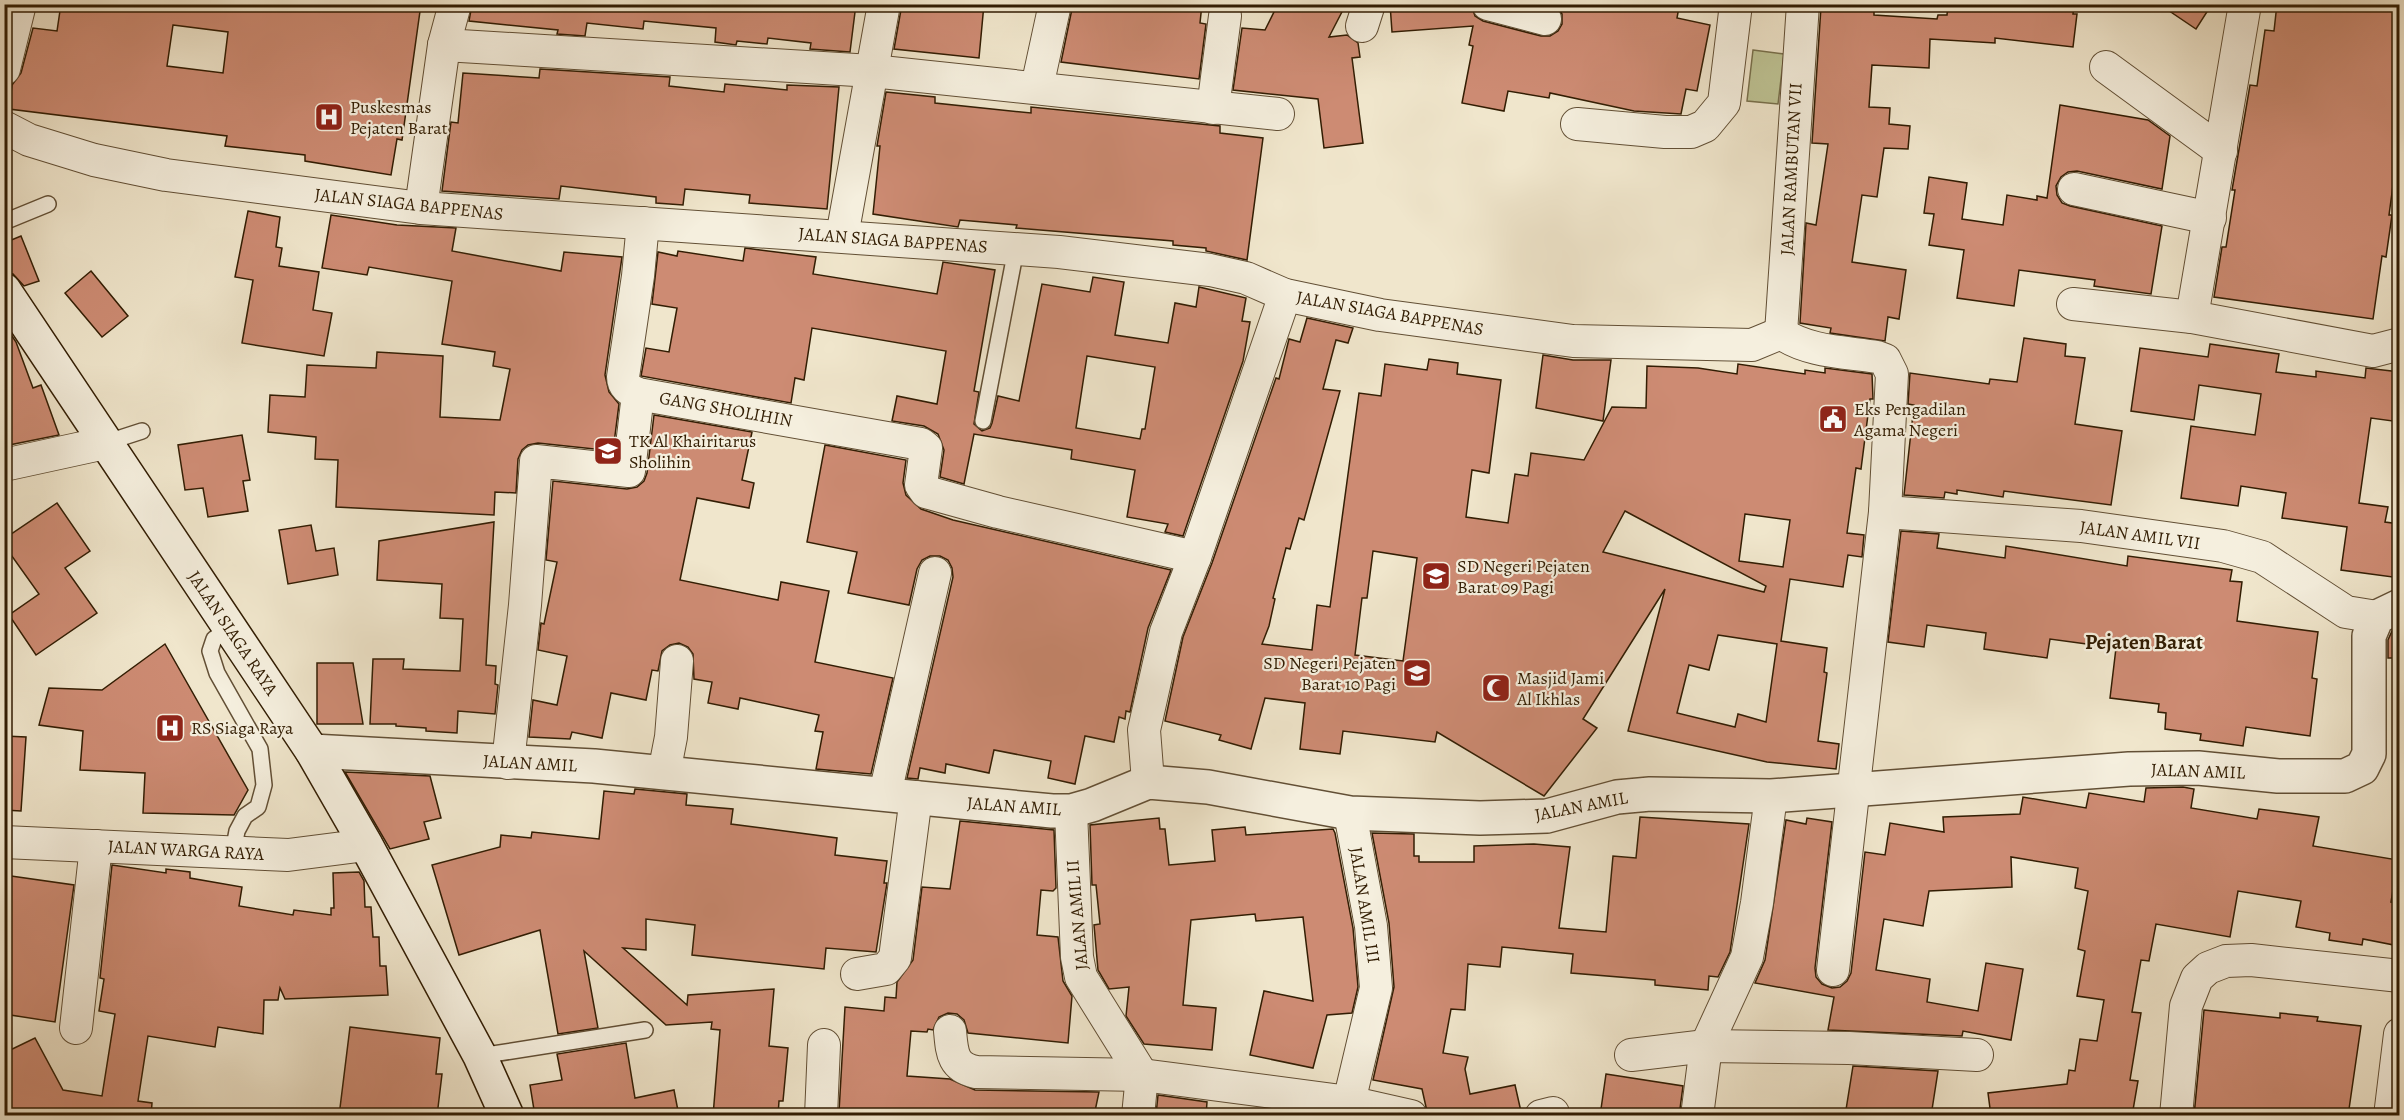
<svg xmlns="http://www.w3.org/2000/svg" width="2404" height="1120" font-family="Alegreya,serif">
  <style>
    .green { fill: #bec394; stroke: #78704c; stroke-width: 1.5 }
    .building { fill: #cd8b73; stroke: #321d03; stroke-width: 1.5; fill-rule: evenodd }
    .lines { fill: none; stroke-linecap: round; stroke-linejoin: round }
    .service-casing { stroke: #624f35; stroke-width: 18 }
    .minor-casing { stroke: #624f35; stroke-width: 34 }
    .tertiary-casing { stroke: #624f35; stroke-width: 36 }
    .secondary-casing { stroke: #321d03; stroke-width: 36 }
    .service { stroke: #f5efde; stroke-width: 15 }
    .minor { stroke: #f5efde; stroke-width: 32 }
    .tertiary { stroke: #f5efde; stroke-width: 33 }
    .secondary { stroke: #f5efde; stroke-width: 33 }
    .labels { text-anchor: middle; stroke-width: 4.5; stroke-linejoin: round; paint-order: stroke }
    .poi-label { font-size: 18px; fill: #321d03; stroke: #f5efde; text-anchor: start }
    .street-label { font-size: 18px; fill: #321d03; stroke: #f5efde }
    .quarter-label { font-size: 21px; font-weight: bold; fill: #321d03; stroke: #f5efde }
  </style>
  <rect width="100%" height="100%" fill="#f0e6cc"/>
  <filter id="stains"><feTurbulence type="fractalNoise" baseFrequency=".00333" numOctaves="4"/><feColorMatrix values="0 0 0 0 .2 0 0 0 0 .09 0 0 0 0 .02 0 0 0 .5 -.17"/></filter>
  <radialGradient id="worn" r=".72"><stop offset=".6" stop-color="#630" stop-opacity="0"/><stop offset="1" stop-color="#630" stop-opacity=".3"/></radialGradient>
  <polygon class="green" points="1753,50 1784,54 1778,104 1747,101"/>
  <g class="building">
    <path d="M61 4H421L402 140 397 139 391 175 305 161V155L225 146 227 136 9 109 12 85 21 73 33 28 57 31ZM173 25 228 32 223 73 167 66Z"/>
    <polygon points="472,4 856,4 850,52 810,49 811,43 768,38 767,44 737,41 736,45 715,42 716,28 644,21 643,29 587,23 585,36 557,34 558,30 469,21"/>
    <polygon points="902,4 984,4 979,58 894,49"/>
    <polygon points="1073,4 1202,4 1200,23 1206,24 1199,79 1061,62"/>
    <polygon points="1278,4 1346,4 1329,37 1347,35 1358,43 1360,57 1352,58 1363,143 1324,148 1318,99 1233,90 1242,28 1265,30"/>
    <polygon points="1390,4 1471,4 1475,16 1483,21 1541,36 1550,36 1558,31 1562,24 1562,14 1555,4 1665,4 1679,7 1677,18 1710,25 1697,91 1686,89 1681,114 1634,111 1550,93 1549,98 1508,91 1504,111 1462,103 1473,46 1469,45 1473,26 1392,32"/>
    <polygon points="1948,4 2042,11 2043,4 2074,4 2073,14 2077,14 2073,47 1995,38 1995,43 1930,39 1929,68 1872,65 1869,107 1890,108 1889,124 1910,126 1908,149 1884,148 1877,197 1862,195 1852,262 1906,270 1899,319 1888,317 1885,341 1830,333 1831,328 1800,323 1806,223 1816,225 1828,144 1812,143 1821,7 1874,10 1874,15 1937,19 1938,15 1947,15"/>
    <polygon points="2159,4 2212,4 2196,29"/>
    <polygon points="2277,4 2400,4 2400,156 2397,156 2389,215 2392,215 2386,257 2382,256 2373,319 2214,297 2222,247 2226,247 2235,190 2232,190 2250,85 2257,86 2265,30 2274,31"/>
    <polygon points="540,69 670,77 669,86 724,92 725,84 787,90 787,85 839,87 827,209 749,203 750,195 685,189 683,205 656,203 656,197 561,186 559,199 442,191 451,122 458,123 463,73 539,78"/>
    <polygon points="886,92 935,97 935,103 1031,113 1031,107 1220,126 1220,133 1263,138 1247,260 1206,251 1206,248 1173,245 1173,241 1016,228 1017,225 960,220 958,227 873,214 880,146 877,146"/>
    <polygon points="2060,105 2148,120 2170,136 2162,189 2077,171 2068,172 2061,177 2056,186 2057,195 2062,203 2070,206 2162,226 2151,294 2094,286 2095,280 2019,270 2014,306 1957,298 1964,250 1929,245 1934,214 1924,213 1929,177 1967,183 1962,219 2003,225 2007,195 2037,200 2037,196 2047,198"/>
    <polygon points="248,211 280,217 276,247 282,248 279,266 319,272 313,310 332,313 324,356 242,343 253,280 235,277"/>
    <polygon points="331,215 397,225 456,228 452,251 561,271 564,252 622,257 605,375 609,392 619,404 613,451 538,443 528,445 522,450 518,459 516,493 495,492 494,515 336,507 338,460 315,459 316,437 268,432 270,395 305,397 307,365 376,368 377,352 443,356 440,417 500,420 510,369 493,366 495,352 442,344 452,281 369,267 367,275 322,268"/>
    <polygon points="21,236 39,281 24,286 13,274 4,272 4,243"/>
    <path d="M745 248 816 257 813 274 937 294 943 262 995 270 974 391 979 392 974 424 982 431 990 428 992 423 998 396 1019 401 1042 284 1090 292 1093 277 1124 282 1115 335 1168 343 1175 303 1196 307 1199 287 1246 298 1242 321 1250 322 1243 361 1183 536 1165 532 1168 524 1127 517 1135 470 1071 459 1072 450 974 434 964 484 940 477 944 450 938 434 924 426 892 421 897 396 937 404 946 351 812 328 804 380 795 378 791 403 641 376 646 348 669 352 677 308 652 304 658 252 677 256 678 251 743 261ZM1087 356 1155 367 1145 429H1142L1140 439 1076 428Z"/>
    <polygon points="91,271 128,316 102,337 65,293"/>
    <path d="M1307 318 1353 328 1348 343 1336 340 1323 389 1340 391 1304 520 1299 518 1290 549 1286 548 1273 598 1275 599 1269 626 1262 644 1312 650 1317 605 1330 607 1359 393 1381 396 1385 364 1427 370 1429 359 1458 363 1457 374 1501 380 1489 473 1472 470 1466 517 1508 523 1515 474 1528 476 1531 453 1584 460 1612 407 1646 408 1647 366 1698 368 1737 374 1738 364 1805 374V370L1825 373V368L1872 374 1873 399H1870L1861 469 1856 468 1847 533 1864 535 1862 557 1848 555 1843 587 1790 579 1781 641 1827 648 1824 672 1827 673 1818 741 1839 744 1836 769 1767 762 1628 731 1665 589 1583 719 1597 728 1544 796 1437 732 1435 742 1343 731 1340 754 1300 749 1305 703 1265 698 1251 749 1219 740 1221 735 1165 721 1183 637 1212 563 1276 378 1279 379 1289 339 1300 342ZM1625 511 1766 586 1764 592 1603 552ZM1745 514 1790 520 1783 567 1739 561ZM1373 551 1417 558 1403 661 1355 655 1362 598H1367ZM1718 635 1777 644 1766 722 1738 714 1735 727 1677 713 1689 665 1709 670Z"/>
    <polygon points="4,324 16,342 33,388 41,385 59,435 4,446"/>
    <polygon points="2024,338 2066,344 2065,356 2085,358 2075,424 2122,431 2111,505 2004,491 2003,497 1957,490 1957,494 1945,492 1944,498 1904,495 1914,405 1908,404 1910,373 1989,384 1990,379 2017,382"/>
    <polygon points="2210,344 2279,354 2276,372 2316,377 2316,371 2365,378 2366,368 2400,372 2400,422 2371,418 2359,503 2388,507 2385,522 2400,524 2400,578 2341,570 2347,527 2282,518 2286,493 2241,486 2238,506 2181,498 2191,426 2255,435 2261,394 2199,385 2194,420 2131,411 2140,348 2208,357"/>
    <polygon points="1543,355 1573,360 1611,360 1603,421 1536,408"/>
    <polygon points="654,415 752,432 742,480 754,483 749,508 697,498 680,580 778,600 781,582 829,591 815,662 893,678 871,774 816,769 823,732 815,731 819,715 740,698 738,709 708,703 712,682 694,679 693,654 688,647 679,643 670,645 662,651 658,671 652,670 646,700 611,693 602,738 572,732 570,739 529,737 533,700 557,705 567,656 538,650 541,623 544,624 557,562 546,560 553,481 627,489 637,487 644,481 647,473"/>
    <polygon points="242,435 250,480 243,481 248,511 208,517 203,488 185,490 178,445"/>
    <polygon points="825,445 906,460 903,483 906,495 921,509 953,520 1171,570 1148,628 1130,712 1126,711 1125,719 1119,717 1114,742 1085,736 1075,784 1048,778 1051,761 994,750 989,773 946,764 945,773 920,768 918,779 907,778 953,577 952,568 948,560 940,556 930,556 922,560 917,569 909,605 848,593 857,552 807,542"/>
    <polygon points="57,503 90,551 65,568 97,613 36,655 9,615 39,594 4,545 4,539"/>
    <polygon points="494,522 486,665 496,666 495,684 498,685 495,714 458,711 457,733 426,731 426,728 396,726 396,724 370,724 373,659 404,659 403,669 460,671 463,619 440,618 442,584 377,580 379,541"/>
    <polygon points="311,525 316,551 334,548 338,575 288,584 279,530"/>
    <polygon points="1901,531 1939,534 1937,548 2005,558 2006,546 2127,566 2128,556 2232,570 2230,581 2242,582 2237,621 2318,632 2312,678 2317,679 2310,736 2246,727 2243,746 2200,740 2201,734 2165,729 2166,713 2158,712 2159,704 2110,698 2116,648 2050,639 2047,658 1984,649 1986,633 1927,625 1924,647 1888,642"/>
    <polygon points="2396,629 2400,629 2400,658 2388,658 2388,640 2392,631"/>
    <polygon points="165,644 248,790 234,815 143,813 145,773 80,770 83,731 39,725 49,688 102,690"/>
    <polygon points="317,663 353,663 363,724 317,724"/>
    <polygon points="4,736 26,737 21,811 4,810"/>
    <polygon points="345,772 430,776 441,818 424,822 429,839 390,849"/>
    <polygon points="2183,787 2194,789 2191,808 2257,819 2259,809 2319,817 2313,846 2398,860 2391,902 2400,903 2400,912 2394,945 2363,939 2362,945 2329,940 2330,933 2296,927 2301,901 2238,891 2230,937 2156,924 2149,961 2141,960 2132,1012 2141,1013 2130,1080 2138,1081 2132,1116 1991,1116 1988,1093 2067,1084 2069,1070 2075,1071 2080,1039 2097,1041 2104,1000 2077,996 2085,951 2078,949 2088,891 2075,888 2078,868 2011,857 2012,887 1929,891 1923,926 1884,919 1876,970 1930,979 1927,1002 1978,1011 1986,963 2023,969 2011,1040 1963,1031 1962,1036 1828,1030 1834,997 1755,983 1765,960 1786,820 1806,824 1807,818 1832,822 1815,968 1816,977 1822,984 1832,988 1840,987 1847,981 1851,973 1865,852 1885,855 1890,823 1944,832 1943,817 2020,814 2023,797 2086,808 2089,793 2144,802 2146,788"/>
    <polygon points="635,789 687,794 686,805 733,809 731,824 837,838 835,855 887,861 884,883 887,883 876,952 826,948 824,969 692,955 695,925 646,919 646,950 623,948 687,1005 688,995 774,989 769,1046 788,1048 783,1101 779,1101 778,1116 713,1116 720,1030 711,1029 712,1022 666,1025 584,951 598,1028 558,1034 540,930 459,955 432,865 500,847 501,835 531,838 532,832 599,839 604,791 634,794"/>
    <polygon points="1640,817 1749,824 1730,952 1718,977 1709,976 1708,990 1655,985 1655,980 1571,973 1573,954 1502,947 1500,967 1468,964 1465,1010 1451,1009 1443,1053 1468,1057 1465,1069 1470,1094 1515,1085 1522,1116 1428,1116 1422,1089 1373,1080 1394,987 1389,923 1372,833 1414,834 1414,856 1419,856 1419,862 1474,862 1474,846 1534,844 1570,847 1559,928 1606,932 1613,856 1636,858"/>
    <polygon points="1159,818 1160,829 1165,829 1169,865 1215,861 1212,830 1245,827 1246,835 1333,829 1335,833 1353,928 1358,987 1352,1013 1327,1015 1313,1068 1250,1055 1264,991 1313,1001 1303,917 1256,921 1255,914 1191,920 1183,1005 1216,1008 1212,1050 1144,1044 1126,1016 1129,987 1109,989 1098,970 1094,925 1100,924 1096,885 1092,885 1090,825"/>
    <polygon points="960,821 1054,830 1056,888 1053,891 1041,890 1037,935 1058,937 1063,981 1072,996 1068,1043 968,1033 964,1020 957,1014 948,1013 939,1017 933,1030 928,1029 927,1032 911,1031 907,1076 950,1079 975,1090 1099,1092 1094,1116 877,1116 839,1112 845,1007 884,1011 885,997 896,998 897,982 913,960 922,887 950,889"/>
    <polygon points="112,865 166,873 166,869 190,872 190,878 242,887 239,906 293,915 294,910 331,915 331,908 334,908 333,873 359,872 364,881 365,907 371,907 373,937 379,937 380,966 386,966 388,995 285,999 280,988 278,1000 264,1000 263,1034 218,1027 215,1047 148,1036 138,1101 152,1103 151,1116 4,1116 4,1053 35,1038 63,1090 102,1096 115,1014 99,1011 104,979 100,978"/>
    <polygon points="4,875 74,885 55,1022 4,1014 4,993 10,955 4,954"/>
    <polygon points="2204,1010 2280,1018 2280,1013 2318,1017 2317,1021 2361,1026 2348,1116 2194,1116"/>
    <polygon points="350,1027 440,1038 436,1074 442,1074 437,1116 339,1116"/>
    <polygon points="626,1043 635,1098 674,1090 679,1116 535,1116 530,1085 562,1080 557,1054"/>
    <polygon points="1853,1066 1938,1071 1931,1116 1845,1116"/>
    <polygon points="1606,1074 1683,1086 1679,1116 1600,1116"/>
    <polygon points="1158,1095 1207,1102 1206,1116 1156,1115"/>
  </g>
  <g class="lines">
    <g class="service-casing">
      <g id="service">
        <polyline points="4,222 48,204"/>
        <polyline points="983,421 1016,249"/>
        <polyline points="105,443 142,431"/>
        <polyline points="230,628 214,639 210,651 217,673 260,749 264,785 258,807 245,816 237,831 233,852"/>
        <polyline points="480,1056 645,1030"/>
      </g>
    </g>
    <g class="minor-casing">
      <g id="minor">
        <polyline points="1488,4 1545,19"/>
        <polyline points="1362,26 1369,4"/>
        <polyline points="444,45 872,71 1278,114"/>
        <polyline points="2106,67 2221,151"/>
        <polyline points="4,69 20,4"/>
        <polyline points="1037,87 1055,4"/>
        <polyline points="1213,108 1225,16"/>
        <polyline points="1577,124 1665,132 1691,132 1705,126 1724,103 1736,4"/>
        <polyline points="4,127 29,140 94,160 166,175 421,208 1059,252 1210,270 1246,278 1285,295 1380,315 1573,341 1752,345 1781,333"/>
        <polyline points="2074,189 2210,218"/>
        <polyline points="421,208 444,45 455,4"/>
        <path d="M643 223 638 276 623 377C623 387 630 390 638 394L921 444 926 448 921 485 926 492 998 512 1195 557"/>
        <polyline points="842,236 884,4"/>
        <polyline points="2073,304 2192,317 2373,351 2400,344"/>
        <polyline points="2192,317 2245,4"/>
        <path d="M1781 333C1807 352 1846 352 1877 357L1885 360 1892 374 1885 512 1833 970"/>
        <polyline points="1781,333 1803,4"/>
        <polyline points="4,465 105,443"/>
        <polyline points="1885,512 2081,526 2223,546 2262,557 2346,612 2377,617"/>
        <polyline points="508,763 525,605 536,461 629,471 638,394"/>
        <polyline points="664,773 671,737 677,661"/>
        <polyline points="1148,782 1144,730 1166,632 1195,557 1285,295"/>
        <polyline points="885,794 935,573"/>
        <polyline points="1071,811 1077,957 1081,977 1142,1075 1138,1116"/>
        <polyline points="4,842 288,855 366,845"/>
        <polyline points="857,974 886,969 895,958 916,797"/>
        <polyline points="76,1028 96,846"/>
        <path d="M950 1031C952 1052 952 1067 976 1072L1142 1075 1349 1102 1411 1116"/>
        <polyline points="1631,1055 1706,1046 1849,1048 1977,1055"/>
        <polyline points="1349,1102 1376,988 1371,926 1350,813"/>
        <polyline points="821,1116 824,1045"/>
        <polyline points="1541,1116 1553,1113"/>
        <polyline points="1697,1116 1706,1046 1747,957 1757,903 1771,796"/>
        <polyline points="2176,1116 2186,1006 2197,978 2208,968 2226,961 2251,960 2400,976"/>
        <polyline points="2390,1116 2400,1034"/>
      </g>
    </g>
    <g class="tertiary-casing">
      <polyline id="tertiary" points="312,751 594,766 1052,811 1071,811 1092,805 1148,782 1208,787 1350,813 1480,818 1547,816 1617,797 1650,794 1771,796 2129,769 2198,768 2278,776 2345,776 2362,768 2369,754 2369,636 2377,617 2400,606"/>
    </g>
    <g class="secondary-casing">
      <polyline id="secondary" points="4,290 312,751 366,845 480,1056 507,1116"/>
    </g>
    <use href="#service" class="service"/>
    <use href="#minor" class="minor"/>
    <use href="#tertiary" class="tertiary"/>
    <use href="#secondary" class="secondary"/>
  </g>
  <defs>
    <g id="hospital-square" transform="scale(1.5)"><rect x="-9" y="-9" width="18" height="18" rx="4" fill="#8f2418" stroke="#f5efde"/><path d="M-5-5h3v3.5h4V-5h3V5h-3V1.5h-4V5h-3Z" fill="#fff"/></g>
    <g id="civic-square" transform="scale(1.5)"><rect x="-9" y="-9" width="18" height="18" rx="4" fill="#8f2418" stroke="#f5efde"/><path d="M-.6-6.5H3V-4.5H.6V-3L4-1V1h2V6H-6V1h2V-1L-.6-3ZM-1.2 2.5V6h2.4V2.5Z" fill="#fff"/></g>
    <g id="school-square" transform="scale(1.5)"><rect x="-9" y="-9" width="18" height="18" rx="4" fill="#8f2418" stroke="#f5efde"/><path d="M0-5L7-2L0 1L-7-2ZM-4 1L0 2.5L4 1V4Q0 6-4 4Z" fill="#fff"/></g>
    <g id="mosque-square" transform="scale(1.5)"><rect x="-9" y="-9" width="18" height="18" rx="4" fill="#8f2418" stroke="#f5efde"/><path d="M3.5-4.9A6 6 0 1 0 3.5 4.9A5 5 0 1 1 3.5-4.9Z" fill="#fff"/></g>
  </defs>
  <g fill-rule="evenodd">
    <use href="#hospital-square" x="329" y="117"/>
    <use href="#civic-square" x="1833" y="419"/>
    <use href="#school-square" x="608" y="451"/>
    <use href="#school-square" x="1436" y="576"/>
    <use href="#school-square" x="1417" y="673"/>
    <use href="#mosque-square" x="1496" y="688"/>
    <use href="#hospital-square" x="170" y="728"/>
  </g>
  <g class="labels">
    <g class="poi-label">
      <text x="350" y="113">Puskesmas<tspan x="350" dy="21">Pejaten Barat</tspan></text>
      <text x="1854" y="415">Eks Pengadilan<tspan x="1854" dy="21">Agama Negeri</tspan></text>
      <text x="629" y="447">TK Al Khairitarus<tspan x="629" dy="21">Sholihin</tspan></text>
      <text x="1457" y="572">SD Negeri Pejaten<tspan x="1457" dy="21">Barat 09 Pagi</tspan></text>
      <text x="1396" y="669" text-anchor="end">SD Negeri Pejaten<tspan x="1396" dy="21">Barat 10 Pagi</tspan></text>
      <text x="1517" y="684">Masjid Jami<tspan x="1517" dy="21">Al Ikhlas</tspan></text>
      <text x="191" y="734">RS Siaga Raya</text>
    </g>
    <g class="street-label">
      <text transform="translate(1791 169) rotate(-87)" y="6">JALAN RAMBUTAN VII</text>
      <text transform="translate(409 204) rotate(6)" y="6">JALAN SIAGA BAPPENAS</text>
      <text transform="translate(893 240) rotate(4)" y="6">JALAN SIAGA BAPPENAS</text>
      <text transform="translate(1390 313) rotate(10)" y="6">JALAN SIAGA BAPPENAS</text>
      <text transform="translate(726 409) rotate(10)" y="6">GANG SHOLIHIN</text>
      <text transform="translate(2140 535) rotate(8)" y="6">JALAN AMIL VII</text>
      <text transform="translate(233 633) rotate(56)" y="6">JALAN SIAGA RAYA</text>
      <text transform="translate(530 763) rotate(3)" y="6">JALAN AMIL</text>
      <text transform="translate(2198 771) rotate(2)" y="6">JALAN AMIL</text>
      <text transform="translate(1014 806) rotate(4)" y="6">JALAN AMIL</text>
      <text transform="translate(1581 806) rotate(-11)" y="6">JALAN AMIL</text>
      <text transform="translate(186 850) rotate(3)" y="6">JALAN WARGA RAYA</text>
      <text transform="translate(1365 905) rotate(81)" y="6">JALAN AMIL III</text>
      <text transform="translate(1077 915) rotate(-95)" y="6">JALAN AMIL II</text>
    </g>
    <g class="quarter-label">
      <text x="2144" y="649">Pejaten Barat</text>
    </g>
  </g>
  <rect width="2404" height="1120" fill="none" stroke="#f0e6cc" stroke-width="24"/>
  <rect x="6" y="6" width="2392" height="1108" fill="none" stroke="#321d03" stroke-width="3"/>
  <rect x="12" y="12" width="2380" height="1096" fill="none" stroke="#321d03" stroke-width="1.5"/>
  <rect width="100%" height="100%" filter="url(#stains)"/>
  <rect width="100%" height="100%" fill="url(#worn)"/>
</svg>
